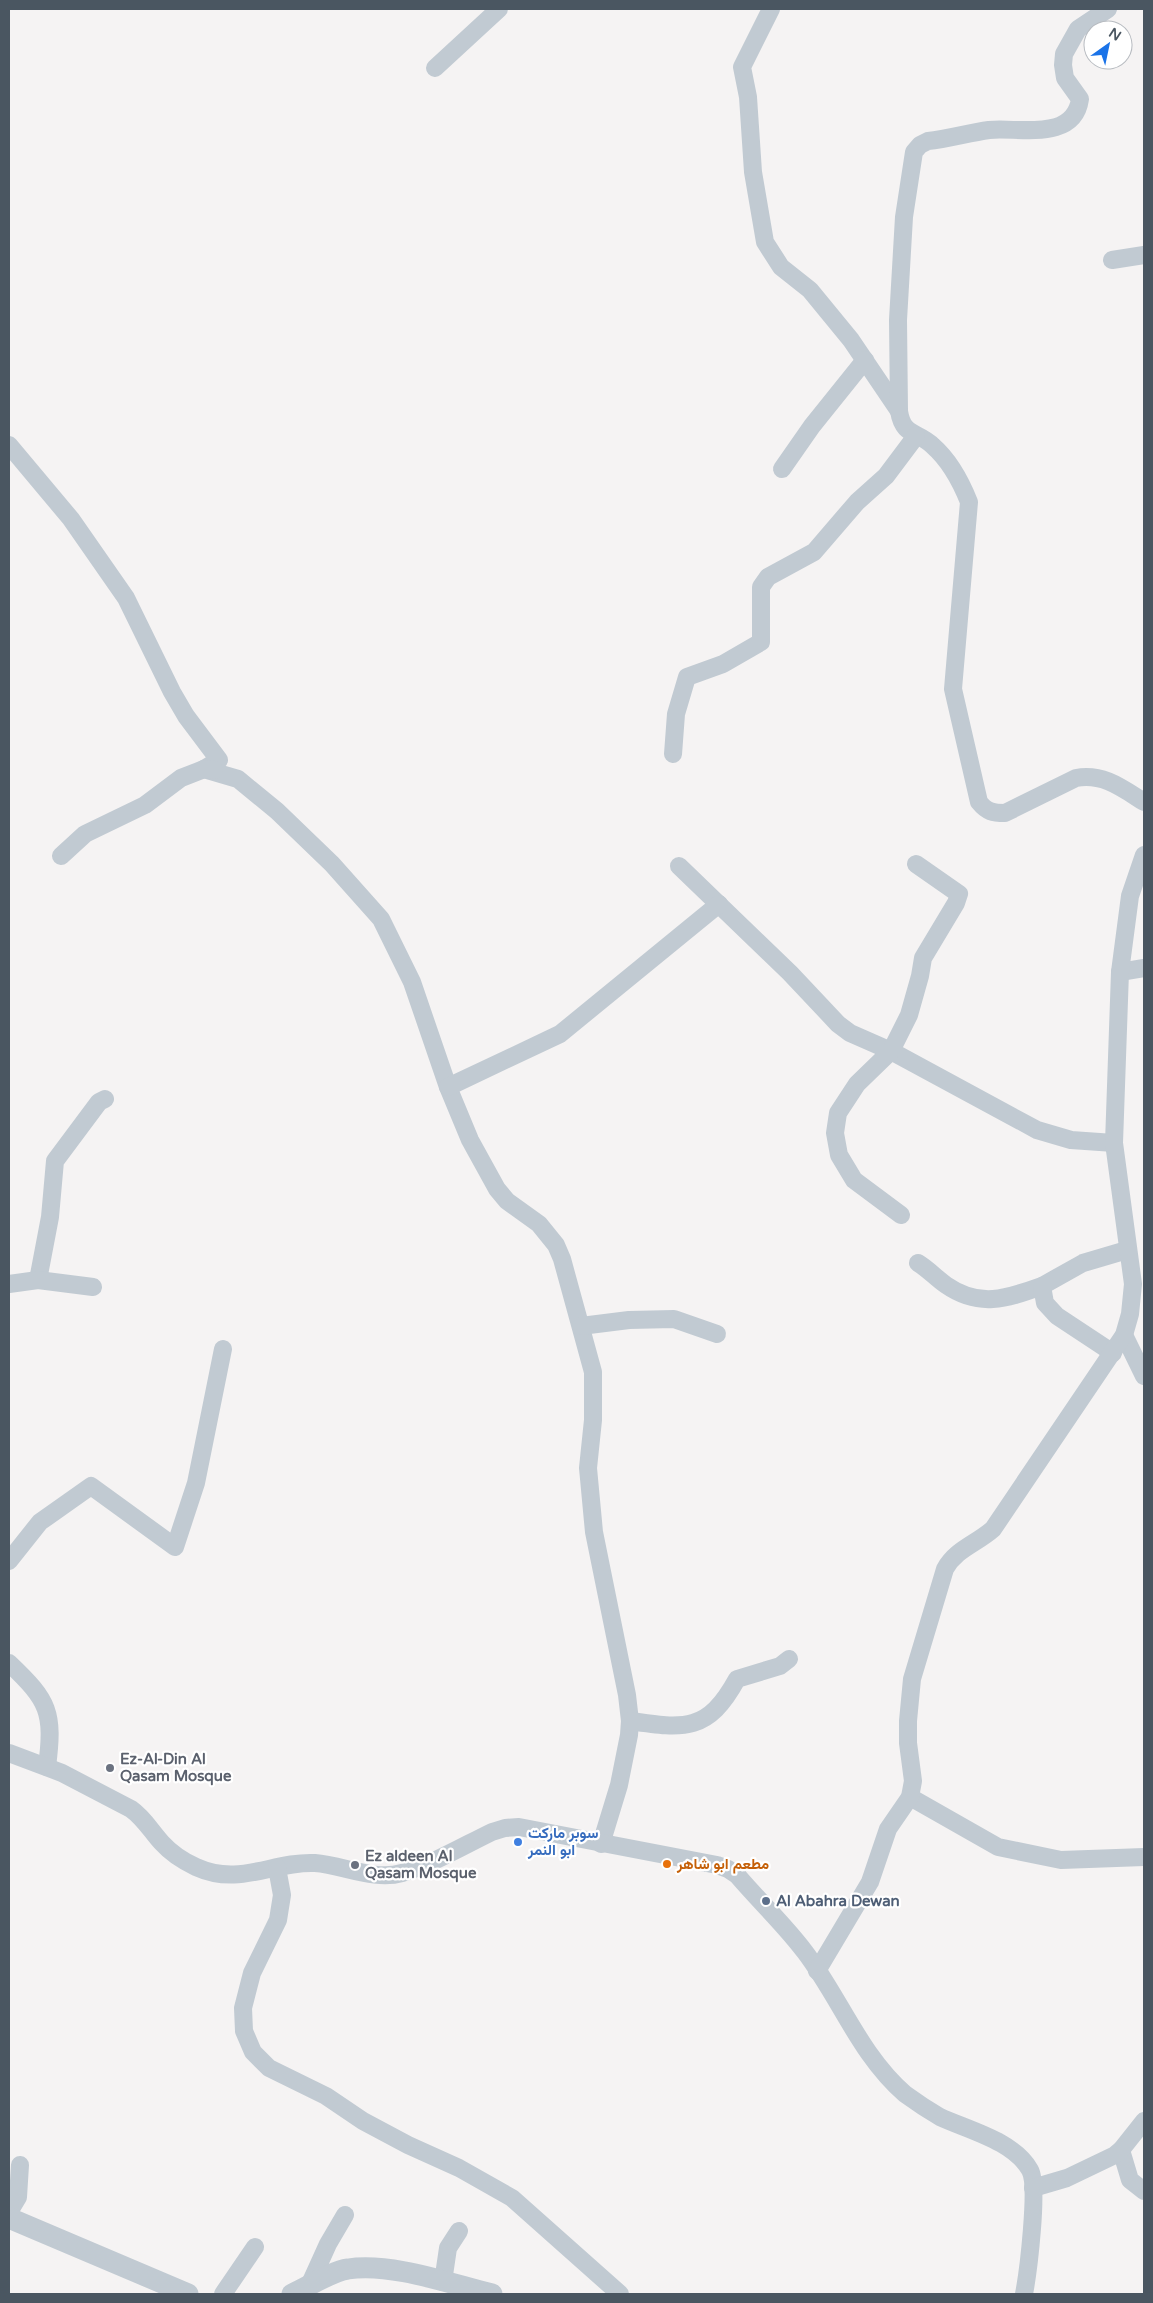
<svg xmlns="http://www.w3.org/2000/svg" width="1153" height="2303" font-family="'Varela Round',Vazirmatn,sans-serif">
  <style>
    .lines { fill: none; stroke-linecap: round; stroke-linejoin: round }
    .minor { stroke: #c1cad2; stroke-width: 18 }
    .tertiary { stroke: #c1cad2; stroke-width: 21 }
    .worship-dot { fill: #6b7280; stroke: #fff; stroke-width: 2 }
    .shop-dot { fill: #3f7fe0; stroke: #fff; stroke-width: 2 }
    .food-dot { fill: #e8710a; stroke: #fff; stroke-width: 2 }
    .service-dot { fill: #5c6f8a; stroke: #fff; stroke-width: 2 }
    .labels { text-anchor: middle; stroke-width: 4.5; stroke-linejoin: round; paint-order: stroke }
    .worship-label { font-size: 15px; font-weight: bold; fill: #5b616d; stroke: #fff; text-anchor: start }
    .shop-label { font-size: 15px; font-weight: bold; fill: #366cbe; stroke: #fff; text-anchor: start }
    .food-label { font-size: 15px; font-weight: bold; fill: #c56008; stroke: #fff; text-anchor: start }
    .service-label { font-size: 15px; font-weight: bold; fill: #4e5e75; stroke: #fff; text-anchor: start }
  </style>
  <rect width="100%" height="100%" fill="#f5f3f3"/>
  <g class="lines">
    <g class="minor">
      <polyline points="771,9 742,67 748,97 753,172 765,242 781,267 810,290 851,340 899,411"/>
      <path d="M1108 9 1078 29 1064 54 1063 65 1065 78 1080 99C1074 142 1019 127 989 130 968 133 948 139 928 141L920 145 914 152 904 217 898 320 899 411C903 437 918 431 933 446 949 460 961 482 969 502L953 689 979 802C987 812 993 813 1005 813L1076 778C1103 773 1122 788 1144 802"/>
      <polyline points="435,68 499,9"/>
      <polyline points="1112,260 1144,255"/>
      <polyline points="9,445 71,519 126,598 172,692 186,716 219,760 204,769 238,779 277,811 332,864 381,919 412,982 448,1087 470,1140 497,1189 507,1201 539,1224 556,1245 562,1259 593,1372 593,1420 588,1468 594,1532 627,1695 630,1721 629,1735 619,1785 601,1844"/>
      <polyline points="782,469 812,426 865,360"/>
      <polyline points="673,754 676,714 687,677 723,664 761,642 761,587 768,577 814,552 857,502 886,476 916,436"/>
      <polyline points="61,856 85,834 145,805 181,778 204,769 214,770"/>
      <polyline points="679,866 790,973 838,1024 850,1033 891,1051 1037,1130 1071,1140 1114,1143"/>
      <polyline points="1120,972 1144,968"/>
      <polyline points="448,1087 560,1034 719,904"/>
      <polyline points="901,1215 854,1180 839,1155 835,1133 838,1113 857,1084 891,1051 909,1015 920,976 923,958 956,903 959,894 916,864"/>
      <path d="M918 1263C928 1269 936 1278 946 1285 979 1308 1006 1299 1042 1286"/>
      <polyline points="38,1280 50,1217 55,1161 99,1102 105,1099"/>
      <polyline points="9,1284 38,1280 93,1287"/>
      <polyline points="581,1326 629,1320 674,1319 717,1334"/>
      <polyline points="1124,1335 1144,1376"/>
      <polyline points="1113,1353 1057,1316 1045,1303 1042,1286 1083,1263 1127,1250"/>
      <polyline points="9,1561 40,1522 91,1486 175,1547 196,1483 223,1349"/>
      <path d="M9 1663C49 1701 54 1712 47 1767"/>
      <path d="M630 1721C685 1729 708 1732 737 1679L780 1666 789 1659"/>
      <path d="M9 1753 62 1773 131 1809C144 1818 151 1831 162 1843 171 1853 183 1861 196 1867 240 1887 272 1861 315 1863 343 1865 374 1881 402 1873 433 1864 463 1846 492 1832L505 1828 519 1827 717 1865 728 1869 737 1875C759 1901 785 1925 805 1952 840 1998 860 2055 905 2094 916 2102 928 2110 940 2117 968 2130 1014 2141 1030 2170 1039 2186 1028 2273 1024 2294"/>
      <polyline points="910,1797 998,1847 1061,1860 1144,1857"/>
      <polyline points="277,1868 282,1895 278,1920 252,1973 243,2008 244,2031 253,2052 269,2068 326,2096 363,2121 408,2145 459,2168 512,2198 620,2294"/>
      <path d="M817 1971 870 1882 888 1829 910 1797 913 1781 908 1743V1721L912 1679 945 1569C956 1549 976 1544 993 1529L1124 1335 1130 1314 1133 1284 1114 1143 1120 972 1130 896 1144 855"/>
      <polyline points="1121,2150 1130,2180 1144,2191"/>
      <polyline points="1033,2188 1067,2178 1115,2155 1121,2150 1144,2121"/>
      <polyline points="9,2212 18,2197 20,2165"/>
      <polyline points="443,2282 448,2248 459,2231"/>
      <polyline points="309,2286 328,2244 345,2215"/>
      <polyline points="223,2294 255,2247"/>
    </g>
    <g class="tertiary">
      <polyline points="9,2218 188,2294"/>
      <path d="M292 2294C308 2287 332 2271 348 2269 390 2262 451 2284 492 2294"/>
    </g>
  </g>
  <g class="worship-dot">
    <circle cx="110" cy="1768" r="5"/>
    <circle cx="355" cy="1865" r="5"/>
  </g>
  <circle class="shop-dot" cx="518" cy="1842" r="5"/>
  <circle class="food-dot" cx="667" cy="1864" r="5"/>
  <circle class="service-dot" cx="766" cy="1901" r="5"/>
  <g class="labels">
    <g class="worship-label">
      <text x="120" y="1764">Ez-Al-Din Al<tspan x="120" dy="17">Qasam Mosque</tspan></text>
      <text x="365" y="1861">Ez aldeen Al<tspan x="365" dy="17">Qasam Mosque</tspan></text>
    </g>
    <g class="shop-label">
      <text x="528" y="1838">سوبر ماركت<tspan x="528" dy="17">ابو النمر</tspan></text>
    </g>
    <g class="food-label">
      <text x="677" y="1869">مطعم ابو شاهر</text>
    </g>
    <g class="service-label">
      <text x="776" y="1906">Al Abahra Dewan</text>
    </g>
  </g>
  <rect width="1153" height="2303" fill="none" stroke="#4a5661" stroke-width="20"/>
  <g transform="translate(1108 45) rotate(33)"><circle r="24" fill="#ffffff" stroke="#b7bbc0"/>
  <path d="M0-4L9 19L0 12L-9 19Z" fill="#1a73e8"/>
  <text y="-8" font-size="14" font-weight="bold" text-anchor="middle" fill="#4a5661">N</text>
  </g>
</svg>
